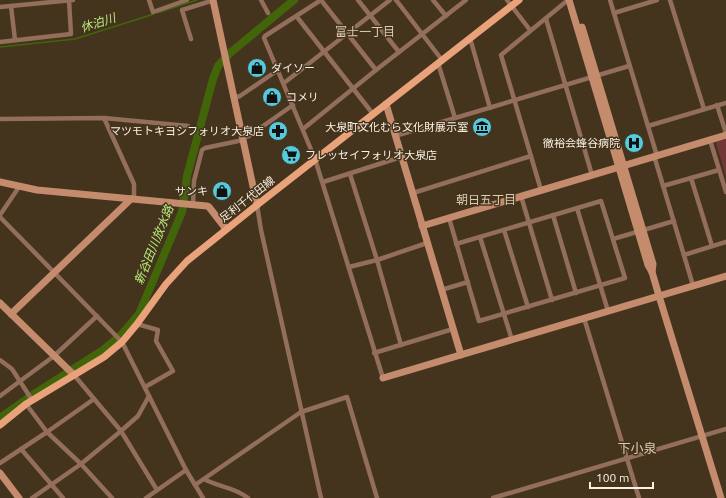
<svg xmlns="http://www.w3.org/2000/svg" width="726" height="498" font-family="Ubuntu,'Noto Sans JP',sans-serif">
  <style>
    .green { fill: #703736 }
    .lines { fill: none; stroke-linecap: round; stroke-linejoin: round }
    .stream { stroke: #436509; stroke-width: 1.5 }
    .river { stroke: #436509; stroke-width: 8 }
    .street { stroke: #926e5b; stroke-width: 4.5 }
    .secondary { stroke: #c48b6d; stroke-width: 7 }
    .primary { stroke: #eaa27b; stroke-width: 7 }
    .labels { text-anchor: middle; stroke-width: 3; stroke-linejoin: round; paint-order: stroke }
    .poi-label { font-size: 11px; fill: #fbf1e3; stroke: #44341d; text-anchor: end }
    .street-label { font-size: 11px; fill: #fbf1e3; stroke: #44341d }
    .water-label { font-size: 12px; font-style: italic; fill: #b7ea7c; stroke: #44341d }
    .neighbourhood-label { font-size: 12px; fill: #dfcbb0; stroke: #44341d }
    .quarter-label { font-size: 13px; fill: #dfcbb0; stroke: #44341d }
  </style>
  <rect width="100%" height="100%" fill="#44341d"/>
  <polygon class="green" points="726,139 726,177 716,143 717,141"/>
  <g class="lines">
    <g class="stream">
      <polyline points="157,13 197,0"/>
      <polyline points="0,47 75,39 154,14"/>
    </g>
    <polyline class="river" points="0,418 34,394 103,350 121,335 139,314 182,212 187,176 213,79 218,66 230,53 294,0"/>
    <g class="street">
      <polyline points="149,0 153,12 187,0"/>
      <polyline points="261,0 268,13"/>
      <polyline points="358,0 399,52"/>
      <polyline points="396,0 442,60"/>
      <polyline points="433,0 446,16"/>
      <polyline points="507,0 530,30"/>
      <polyline points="610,0 657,156"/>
      <polyline points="670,0 704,109"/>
      <polyline points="11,6 15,40"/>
      <polyline points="0,7 73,0"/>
      <polyline points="614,13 657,0"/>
      <polyline points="297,17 373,114"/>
      <polyline points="546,19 592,175"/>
      <polyline points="470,38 490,108"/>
      <polyline points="191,39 182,10 214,0"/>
      <polyline points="0,42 71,34 69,0"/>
      <polyline points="438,63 455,118"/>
      <polyline points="376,70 321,0 265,36 264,38 315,159 383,378"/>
      <polyline points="284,83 390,0"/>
      <polyline points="234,98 240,96 278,70"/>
      <polyline points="717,105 726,133"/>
      <polyline points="104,118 134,184 134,199"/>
      <polyline points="0,119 104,118 188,126"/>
      <polyline points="648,126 726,103"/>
      <polyline points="303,129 376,70 466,0"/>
      <polyline points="395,136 629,66"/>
      <polyline points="242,138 249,136 293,105"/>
      <polyline points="710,140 726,192"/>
      <polyline points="655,159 692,282"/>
      <polyline points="350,174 377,260 401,345"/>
      <polyline points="691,178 712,246"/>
      <polyline points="323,182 401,157"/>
      <polyline points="663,186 719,170"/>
      <polyline points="541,190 501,55 568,0"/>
      <polyline points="413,193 531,156"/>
      <polyline points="521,196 552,300"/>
      <polyline points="193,205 194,181 202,150 205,148 243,140"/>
      <polyline points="257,205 261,230 321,498"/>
      <polyline points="577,208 608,311"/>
      <polyline points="0,215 19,187"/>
      <polyline points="553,215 576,293"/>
      <polyline points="0,217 122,342 186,470 203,498"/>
      <polyline points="449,218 479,321 625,278 601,201 456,244"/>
      <polyline points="504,230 528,307"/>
      <polyline points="480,237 512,340"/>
      <polyline points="613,239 674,221"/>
      <polyline points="684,255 726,242"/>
      <polyline points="349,267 377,260 427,243"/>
      <polyline points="441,290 468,282"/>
      <polyline points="584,318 639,498"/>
      <polyline points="137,324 158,330 156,341 173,371 145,387"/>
      <polyline points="374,353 453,329"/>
      <polyline points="0,360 12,369 32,400"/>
      <polyline points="74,375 121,431 157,490"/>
      <polyline points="0,396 54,356 97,316"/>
      <polyline points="26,404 47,432 81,464 112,498"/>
      <polyline points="21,449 63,498"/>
      <polyline points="0,463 47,432 94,399"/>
      <path d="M204 479C218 487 235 487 248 498"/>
      <polyline points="195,485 301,412 347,397 377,498"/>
      <polyline points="32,498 81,464 121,431 138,416 149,396"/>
      <polyline points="146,498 186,470"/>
      <polyline points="493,498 726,429"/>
    </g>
    <g class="secondary">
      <polyline points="213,0 257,205"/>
      <polyline points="569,0 648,265 652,272 659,296 721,498"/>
      <polyline points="582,27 653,264 652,272"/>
      <polyline points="386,104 461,355"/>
      <polyline points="0,182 37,190 207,206 209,207 226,229"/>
      <polyline points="422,226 726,135"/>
      <polyline points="0,303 74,375"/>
      <polyline points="11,314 131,199"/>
      <polyline points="383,378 726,276"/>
      <polyline points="0,473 19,498"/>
    </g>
    <polyline class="primary" points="0,425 26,404 104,357 122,342 137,324 166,284 187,261 257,205 519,0"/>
  </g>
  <defs>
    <g id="shop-disc" transform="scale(1)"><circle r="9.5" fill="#54cadd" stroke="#44341d"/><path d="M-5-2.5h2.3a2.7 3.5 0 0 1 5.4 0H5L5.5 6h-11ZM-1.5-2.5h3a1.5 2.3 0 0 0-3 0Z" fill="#111"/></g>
    <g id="museum-disc" transform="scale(1)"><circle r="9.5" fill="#54cadd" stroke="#44341d"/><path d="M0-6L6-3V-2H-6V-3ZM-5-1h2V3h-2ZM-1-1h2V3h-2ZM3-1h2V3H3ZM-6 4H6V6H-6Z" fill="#111"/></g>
    <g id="pharmacy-disc" transform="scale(1)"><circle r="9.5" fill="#54cadd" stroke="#44341d"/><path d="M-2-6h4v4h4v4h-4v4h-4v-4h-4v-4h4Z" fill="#111"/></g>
    <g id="hospital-disc" transform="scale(1)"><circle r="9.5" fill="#54cadd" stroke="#44341d"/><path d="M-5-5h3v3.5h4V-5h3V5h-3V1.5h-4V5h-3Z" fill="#111"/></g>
    <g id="supermarket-disc" transform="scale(1)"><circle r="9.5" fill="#54cadd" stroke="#44341d"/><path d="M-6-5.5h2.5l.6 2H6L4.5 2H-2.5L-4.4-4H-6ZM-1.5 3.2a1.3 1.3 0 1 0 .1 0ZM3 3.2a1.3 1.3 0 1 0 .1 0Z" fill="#111"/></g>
  </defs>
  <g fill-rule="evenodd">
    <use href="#shop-disc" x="257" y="68"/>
    <use href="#shop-disc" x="272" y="97"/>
    <use href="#museum-disc" x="482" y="127"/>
    <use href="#pharmacy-disc" x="278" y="131"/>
    <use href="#hospital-disc" x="634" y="143"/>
    <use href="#supermarket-disc" x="291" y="155"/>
    <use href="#shop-disc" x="222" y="191"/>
  </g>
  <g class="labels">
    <g class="poi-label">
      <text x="271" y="72" text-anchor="start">ダイソー</text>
      <text x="286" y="101" text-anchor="start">コメリ</text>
      <text x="468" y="131">大泉町文化むら文化財展示室</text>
      <text x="264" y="135">マツモトキヨシフォリオ大泉店</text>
      <text x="620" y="147">徹裕会蜂谷病院</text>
      <text x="305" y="159" text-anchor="start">フレッセイフォリオ大泉店</text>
      <text x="208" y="195">サンキ</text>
    </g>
    <g class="street-label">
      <text transform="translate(247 199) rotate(-38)" y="4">足利千代田線</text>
    </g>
    <g class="water-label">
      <text transform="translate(98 23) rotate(-18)" y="4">休泊川</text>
      <text transform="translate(154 245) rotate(-68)" y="4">新谷田川放水路</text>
    </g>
    <g class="neighbourhood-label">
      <text x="365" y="36">富士一丁目</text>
      <text x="486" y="204">朝日五丁目</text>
    </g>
    <g class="quarter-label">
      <text x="637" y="453">下小泉</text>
    </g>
  </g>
  <path d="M590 482v6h63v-6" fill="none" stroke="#fbf1e3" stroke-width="2"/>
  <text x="596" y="482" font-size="12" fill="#fbf1e3" stroke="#44341d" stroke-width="3" paint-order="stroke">100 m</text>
</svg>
